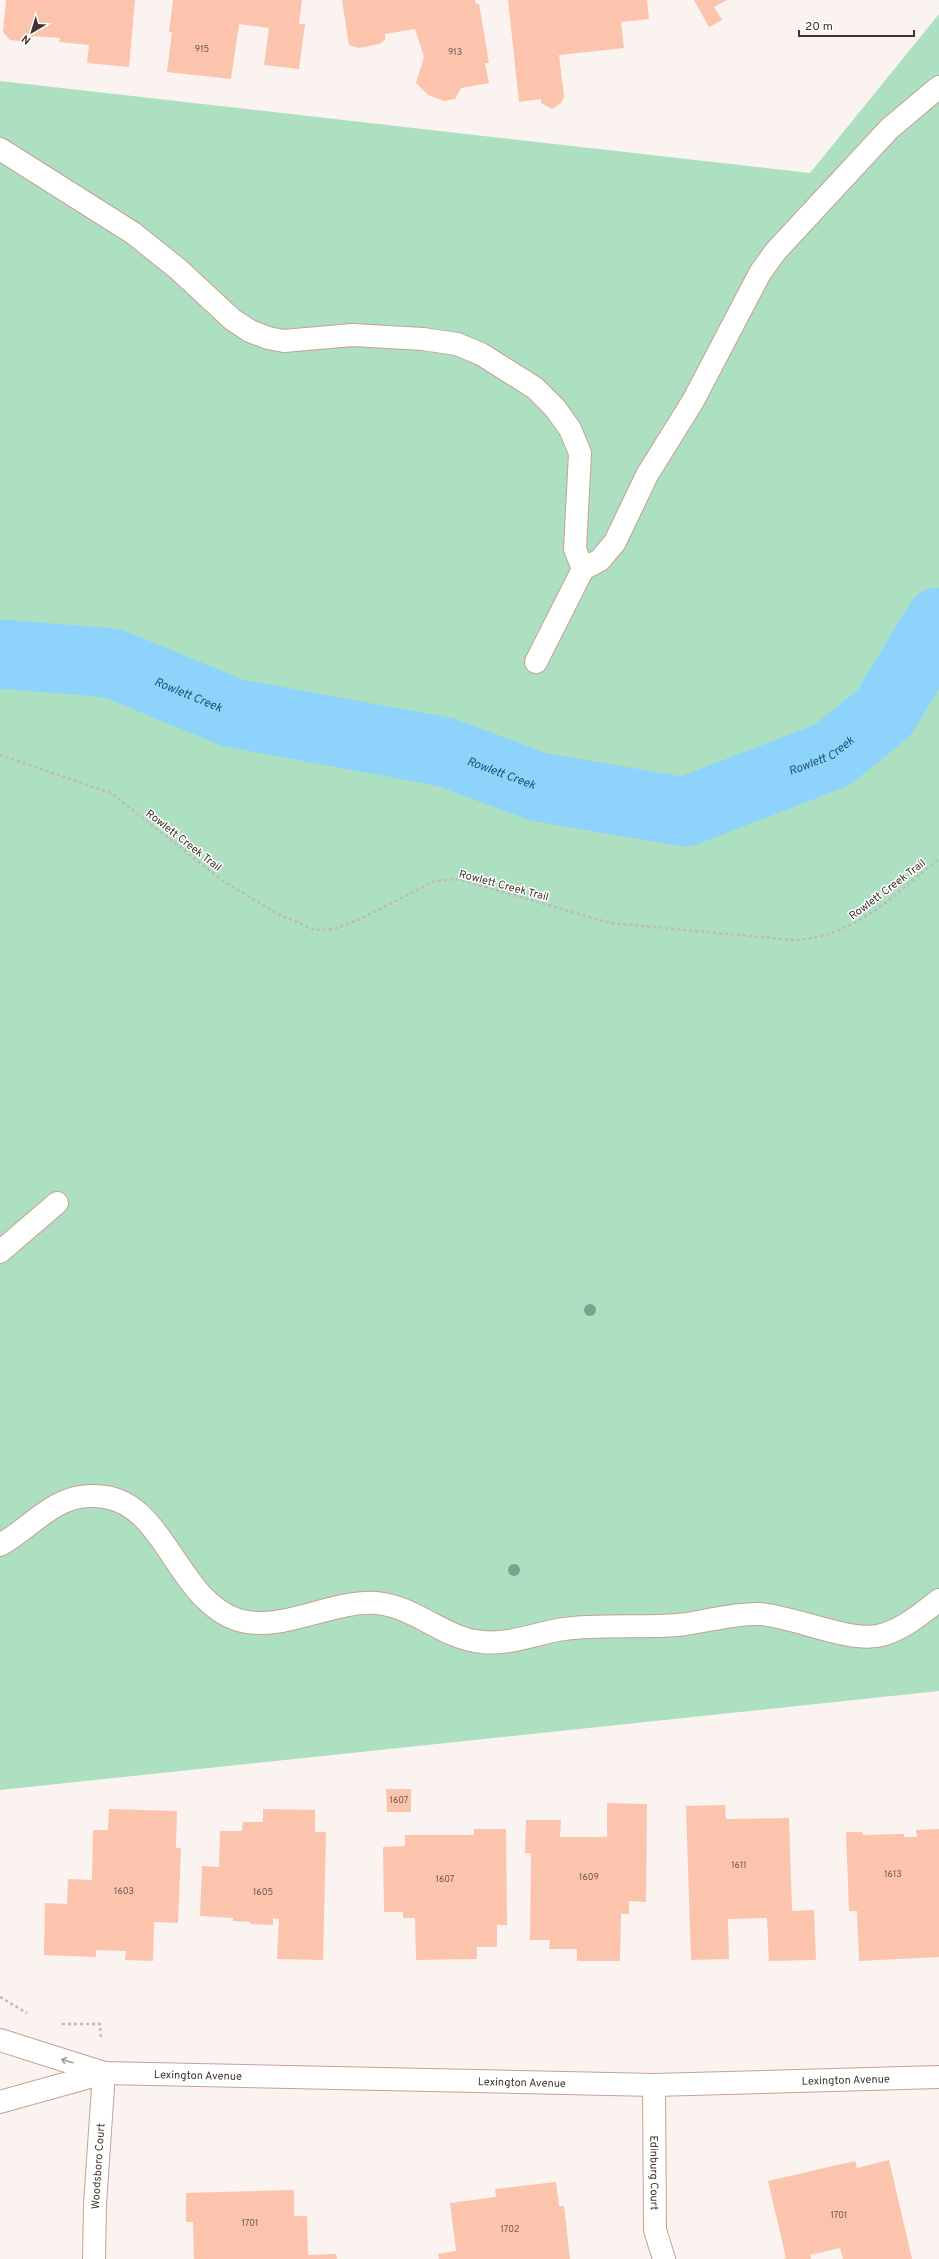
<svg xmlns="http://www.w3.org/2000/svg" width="939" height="2259" font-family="Overpass,sans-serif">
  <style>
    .green { fill: #ace0c1 }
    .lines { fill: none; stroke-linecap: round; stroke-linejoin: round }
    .river { stroke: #8ed3fc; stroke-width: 69 }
    .building { fill: #fcc3ad }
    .minor-casing { stroke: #c5a192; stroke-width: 24 }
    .path { stroke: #c2b9b5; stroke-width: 2.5; stroke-dasharray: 3 3; stroke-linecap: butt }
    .minor { stroke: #fff; stroke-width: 22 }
    .tree { fill: #79a38e }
    .oneway { stroke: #a09a96 }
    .labels { text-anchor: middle; stroke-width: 3; stroke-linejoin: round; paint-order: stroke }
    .number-label { font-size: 9px; fill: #70584e }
    .street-label { font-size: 11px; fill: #42342e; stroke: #fff }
    .water-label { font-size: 12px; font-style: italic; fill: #1e526e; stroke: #fff }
  </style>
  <rect width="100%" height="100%" fill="#fbf3f0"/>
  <polygon class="green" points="939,14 939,1691 0,1790 0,81 810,173"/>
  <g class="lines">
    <path class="river" id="s1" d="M0 654 112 663 233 713 445 752 539 787 685 812 832 755 884 713 939 622"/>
  </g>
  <g class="building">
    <polygon points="6,0 135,0 129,67 87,63 89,45 59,42 60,38 33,36 32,39 26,42 10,40 3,32"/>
    <polygon points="173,0 302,0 299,24 305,24 299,69 264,65 269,28 239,24 231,79 167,72 172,32 169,32"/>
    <polygon points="342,0 475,0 476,4 479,4 489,63 485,63 489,83 461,88 455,99 444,101 428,95 416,83 424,57 415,29 385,34 385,40 379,44 359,48 349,45"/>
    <polygon points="508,0 647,0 649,19 621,22 624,48 559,55 564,97 561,103 552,109 541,103 541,99 519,102"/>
    <polygon points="694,0 727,0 714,7 722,20 709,27"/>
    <polygon points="386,1789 411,1789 411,1812 387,1812"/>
    <polygon points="607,1803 647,1804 646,1902 629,1901 629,1914 621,1914 620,1961 577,1961 577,1949 549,1949 550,1940 530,1940 531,1853 525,1853 526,1820 561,1820 560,1837 607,1837"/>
    <polygon points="725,1805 726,1819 789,1818 792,1911 814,1910 816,1960 769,1961 767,1918 728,1919 729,1959 691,1960 686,1806"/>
    <polygon points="109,1809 177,1811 176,1848 181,1848 178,1923 154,1922 153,1961 125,1960 126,1951 96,1950 96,1957 44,1955 45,1903 67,1904 68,1879 92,1880 93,1830 108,1830"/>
    <polygon points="263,1809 315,1810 315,1832 326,1832 323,1960 277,1959 279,1919 273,1918 273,1925 250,1924 250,1922 233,1921 233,1918 200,1916 202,1866 219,1867 220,1831 242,1831 243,1822 263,1822"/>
    <polygon points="474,1829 506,1829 507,1925 497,1925 497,1947 477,1947 477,1959 416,1960 415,1918 403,1918 403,1912 384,1912 383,1847 405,1846 405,1835 474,1835"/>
    <polygon points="939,1829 939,1957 859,1961 857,1911 849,1911 846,1832 862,1832 863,1835 904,1834 904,1837 917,1837 916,1830"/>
    <polygon points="889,2160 912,2259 843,2259 840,2248 810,2255 811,2259 783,2259 786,2258 768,2181 855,2161 857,2168"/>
    <polygon points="556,2182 559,2206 564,2206 570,2259 439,2259 438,2254 456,2251 450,2203 496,2197 495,2189"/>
    <polygon points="294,2190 294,2216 307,2216 308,2255 336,2254 337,2259 194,2259 193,2222 186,2222 186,2193"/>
  </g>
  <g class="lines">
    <g class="minor-casing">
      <g id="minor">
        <polyline points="0,149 133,233 178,269 233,320 250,331 268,338 284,341 352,335 423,339 457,344 481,354 535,388 555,408 570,429 580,453 575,549 583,569 600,560 615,542 647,475 693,401 760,273 775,252 889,129 939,87"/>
        <polyline points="536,662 583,569"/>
        <polyline points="0,1252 57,1203"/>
        <path d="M0 1545C37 1524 56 1490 105 1497 165 1505 178 1601 238 1620 282 1633 331 1600 376 1603 415 1606 444 1639 482 1642 510 1645 537 1633 564 1629 602 1624 640 1628 678 1625 705 1622 733 1613 760 1614 796 1617 845 1641 877 1636 900 1632 921 1614 939 1600"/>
        <path id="s2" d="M0 2040 104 2073 654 2085 939 2077"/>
        <path id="s3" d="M654 2085 655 2230 664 2259"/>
        <polyline points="0,2102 104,2073"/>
        <path id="s4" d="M94 2259 95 2204 104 2073"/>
      </g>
    </g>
    <g class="path">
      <path d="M0 755 111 793 223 881 276 913 315 930 334 929 358 920 435 881 458 879 610 923 793 940C854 938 894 895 939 859"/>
      <polyline points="0,1997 27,2013"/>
      <polyline points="62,2024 100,2024 101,2039"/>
    </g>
    <use href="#minor" class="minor"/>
  </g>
  <g class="tree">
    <circle cx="590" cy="1310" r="6"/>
    <circle cx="514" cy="1570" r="6"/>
  </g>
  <defs><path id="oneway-shaft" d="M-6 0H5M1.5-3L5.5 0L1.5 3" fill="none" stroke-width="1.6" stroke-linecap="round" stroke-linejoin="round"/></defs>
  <use class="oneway" href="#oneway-shaft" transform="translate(67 2061) rotate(-163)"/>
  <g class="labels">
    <g class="number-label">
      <text x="202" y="52">915</text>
      <text x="455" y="55">913</text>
      <text x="399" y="1803">1607</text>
      <text x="739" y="1868">1611</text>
      <text x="893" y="1877">1613</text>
      <text x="589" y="1880">1609</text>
      <text x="445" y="1882">1607</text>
      <text x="124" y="1894">1603</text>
      <text x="263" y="1895">1605</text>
      <text x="839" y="2218">1701</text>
      <text x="250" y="2226">1701</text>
      <text x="510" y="2232">1702</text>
    </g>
    <g class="street-label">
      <text transform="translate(184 840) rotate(38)" y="4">Rowlett Creek Trail</text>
      <text transform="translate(504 885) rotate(15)" y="4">Rowlett Creek Trail</text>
      <text transform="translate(887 889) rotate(-37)" y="4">Rowlett Creek Trail</text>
      <text dy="4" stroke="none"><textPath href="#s2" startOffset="203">Lexington Avenue</textPath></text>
      <text dy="4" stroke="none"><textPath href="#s2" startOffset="851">Lexington Avenue</textPath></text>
      <text dy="4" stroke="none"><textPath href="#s2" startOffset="527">Lexington Avenue</textPath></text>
      <text dy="4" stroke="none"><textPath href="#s4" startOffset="93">Woodsboro Court</textPath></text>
      <text dy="4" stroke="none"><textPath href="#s3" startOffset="88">Edinburg Court</textPath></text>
    </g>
    <g class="water-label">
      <text dy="4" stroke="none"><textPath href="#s1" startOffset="195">Rowlett Creek</textPath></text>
      <text dy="4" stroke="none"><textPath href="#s1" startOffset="855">Rowlett Creek</textPath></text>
      <text dy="4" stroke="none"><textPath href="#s1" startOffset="519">Rowlett Creek</textPath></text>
    </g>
  </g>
  <g transform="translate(32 32) rotate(218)" stroke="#ffffff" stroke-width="3" paint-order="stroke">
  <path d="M0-3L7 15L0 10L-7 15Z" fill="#42342e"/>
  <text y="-6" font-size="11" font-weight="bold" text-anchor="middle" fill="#42342e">N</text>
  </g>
  <path d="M799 30v6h115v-6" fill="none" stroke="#42342e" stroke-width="2"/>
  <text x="805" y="30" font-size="12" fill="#42342e" stroke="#ffffff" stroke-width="3" paint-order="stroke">20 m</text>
</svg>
